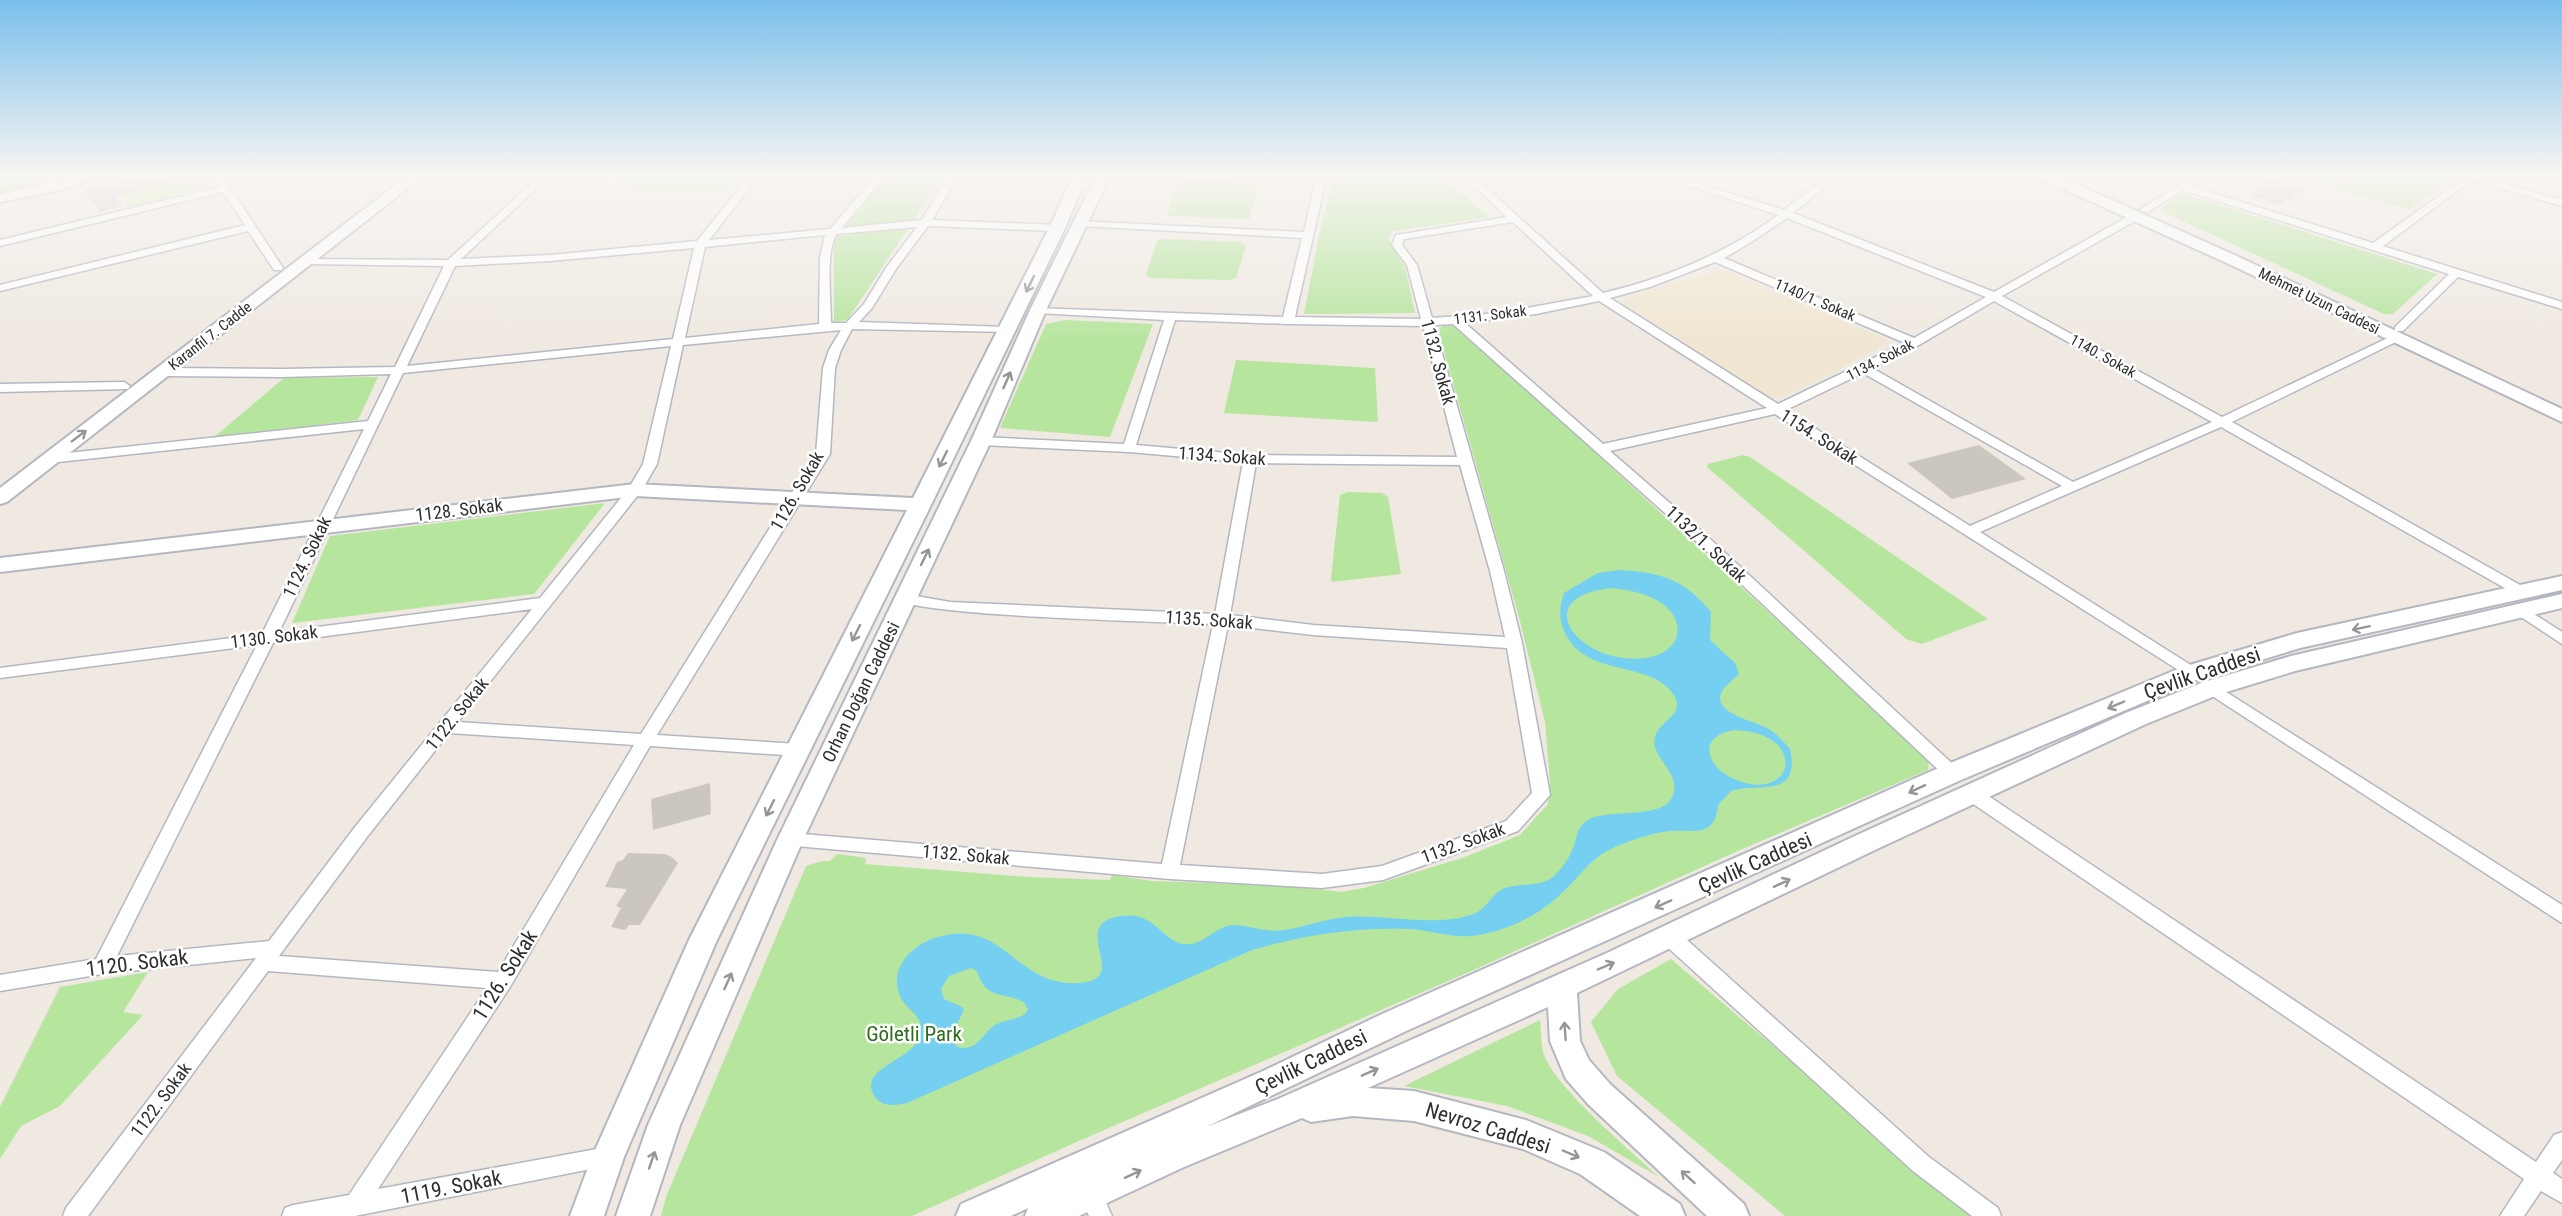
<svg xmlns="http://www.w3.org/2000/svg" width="2562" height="1216" font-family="'Roboto Condensed',sans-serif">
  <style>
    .education { fill: #f0e6d1 }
    .green { fill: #b6e59e }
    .pitch { fill: #c9ec9a }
    .water { fill: #75cff0; fill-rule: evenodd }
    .building { fill: #cbc7bf }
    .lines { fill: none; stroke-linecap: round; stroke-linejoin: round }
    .street-casing { stroke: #b4b7c1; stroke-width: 3 }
    .secondary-casing { stroke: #b4b7c1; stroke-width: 4 }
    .street { fill: #fff; fill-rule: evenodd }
    .secondary { fill: #fff; fill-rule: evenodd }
    .oneway { stroke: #969696 }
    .labels { text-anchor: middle; stroke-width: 5; stroke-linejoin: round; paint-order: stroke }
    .far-street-label { font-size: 15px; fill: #2e2e2e; stroke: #fff }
    .street-label { font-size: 18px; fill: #2e2e2e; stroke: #fff }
    .near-street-label { font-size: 21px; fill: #2e2e2e; stroke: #fff }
    .near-park-label { font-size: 21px; fill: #2c6e1b; stroke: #fff }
  </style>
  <rect width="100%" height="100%" fill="#efe9e1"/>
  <polygon class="education" points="1723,269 1885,339 1888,342 1824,378 1781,397 1770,398 1623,303 1627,297"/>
  <g class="green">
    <polygon points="0,174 42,174 45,181 0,193"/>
    <polygon points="557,174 741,174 728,192 629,191 636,179"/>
    <polygon points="888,174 944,174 915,218 911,221 847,226"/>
    <polygon points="1334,174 1439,174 1490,217 1393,231 1388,239 1405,267 1415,313 1304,314 1320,231"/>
    <polygon points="2291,174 2438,174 2453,178 2409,210"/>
    <polygon points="1187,179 1259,183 1249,219 1167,216 1178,181"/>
    <polygon points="2182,193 2437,274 2393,314 2384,314 2159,210"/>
    <polygon points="905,228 907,230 848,319 834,323 834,237"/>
    <polygon points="1162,239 1239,242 1246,246 1236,278 1229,280 1149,278 1146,274 1157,241"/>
    <polygon points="1066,320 1153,324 1110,437 1000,428 1046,324"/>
    <polygon points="1442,326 1455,326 1463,331 1929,760 1928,770 1740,850 1469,972 1072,1144 912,1216 661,1216 666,1197 806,866 822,861 830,861 837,854 866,858 865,864 1029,877 1110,880 1112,875 1152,881 1293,886 1341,892 1364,888 1462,858 1520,835 1548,804 1550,782 1545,722 1520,621 1438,330"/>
    <polygon points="1236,360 1375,368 1378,422 1224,413"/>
    <polygon points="378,377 358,420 213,438 284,378"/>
    <polygon points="1743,455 1750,457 1988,619 1922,644 1906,639 1707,467 1708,464"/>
    <polygon points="1348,492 1382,493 1388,497 1401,574 1332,582 1331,578 1340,495"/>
    <polygon points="605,503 534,594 292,623 330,536"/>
    <polygon points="1671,959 1973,1216 1785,1216 1617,1076 1591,1022 1618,989"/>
    <polygon points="148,972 123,1012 143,1015 60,1106 21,1126 0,1159 0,1107 60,987"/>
    <path d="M1540 1020C1541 1030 1541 1042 1543 1052 1552 1085 1632 1152 1659 1177L1588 1136 1507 1106 1404 1086Z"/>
  </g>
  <polygon class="pitch" points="200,176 209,186 130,207 121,196"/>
  <path class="water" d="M1620 570C1661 572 1685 580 1711 612L1710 640 1735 663 1739 674C1734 679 1726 685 1722 691 1710 714 1757 721 1769 729 1777 734 1784 742 1790 749 1801 800 1757 782 1731 791L1718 805C1715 842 1688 827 1663 832 1648 834 1620 844 1607 851 1589 861 1578 878 1564 891 1540 915 1506 932 1472 936 1451 938 1429 930 1409 929 1354 927 1304 935 1252 950L907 1103C896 1105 883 1108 875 1097 854 1065 922 1061 921 1029 921 1015 908 1010 902 1000 886 971 910 945 938 937 1005 917 1014 987 1079 983 1134 980 1065 924 1121 916 1155 911 1161 940 1183 944 1204 947 1215 925 1235 925 1251 926 1267 933 1284 930 1305 927 1324 919 1346 917 1386 914 1436 928 1473 914 1488 909 1491 893 1505 888 1521 882 1539 888 1553 877 1561 869 1569 859 1573 848 1578 836 1576 826 1590 819 1609 809 1659 819 1671 799 1683 779 1660 764 1655 747 1649 721 1690 718 1673 694 1652 662 1593 676 1569 640 1559 624 1558 611 1564 593L1598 573ZM1611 588C1629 590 1648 593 1663 604 1690 626 1677 654 1646 658 1582 667 1524 598 1611 588ZM1735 730C1811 733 1794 807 1732 778 1722 773 1713 766 1710 755 1706 738 1722 732 1735 730ZM971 968 977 971C986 1000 1001 991 1024 1002L1028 1010C1022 1020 1007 1019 997 1024 982 1032 978 1053 957 1047L951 1035 964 1010 962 1007 944 999 941 989 949 976Z"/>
  <g class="building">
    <polygon points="140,174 187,174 188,178 115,197 123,206 100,212 83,191 126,180 124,178"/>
    <polygon points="2274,178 2287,183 2307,188 2280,205 2250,195"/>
    <polygon points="1979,445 2026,479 1952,499 1907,463"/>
    <polygon points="710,783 711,814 653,830 651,799"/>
    <polygon points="628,853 664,854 672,857 678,863 640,925 629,925 625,930 611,927 621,908 616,906 627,889 605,887 617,862 623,860"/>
  </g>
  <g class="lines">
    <g class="street-casing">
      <g id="street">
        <polygon points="44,174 54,174 59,187 57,189 51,189"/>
        <polygon points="211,174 221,174 283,268 282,270 274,270 248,231 0,291 0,285 245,225 223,192 0,246 0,240 220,187"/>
        <polygon points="365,174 378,174 398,183 390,185"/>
        <path d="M542 174H552L461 259 550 255 697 241 751 174H761L709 240 830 229 877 174H887L842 228 922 220 949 174H959L932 220 1057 225 1062 228 1057 231 928 226 896 269 872 308 859 322 1007 327 1011 328V332L852 329 841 350 835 368 830 454 657 735 799 744 805 746 807 750 805 754 799 756 650 746 510 987 378 1189 608 1147 616 1150 619 1157 616 1164 355 1216H282L285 1208 293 1205 349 1195 487 988 268 971 88 1216H63L66 1208 256 958 102 974 0 991V975L96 959 257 645 0 678V668L262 634 364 429 49 463 42 459 49 455 368 421 391 374 282 377 164 376 158 372 164 368 282 369 395 367 444 266 306 264 301 261 302 259 448 260ZM917 227 886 268 864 304 846 323H831C831 303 825 249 837 234ZM825 235 820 257 819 324 685 338 705 247ZM694 248 673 339 407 366 455 266 550 261ZM841 330 829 350 823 368 816 454 641 734 458 722 642 490 657 464 683 345ZM671 346 643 464 629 488 540 598 279 632 403 373ZM532 609 355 827 269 941 117 956 273 643ZM449 733 634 745 498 972 279 956 367 837Z"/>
        <path d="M1317 174H1327L1295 317 1421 319 1407 265 1392 245 1396 235 1507 217 1461 174H1471L1603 293C1666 278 1727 253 1778 215L1653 174H1668L1784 210 1830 174H1841L1793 213 1994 292 2134 213H2142V217L2002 296 2222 417 2392 336H2400V340L2232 422 2527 589 2529 592 2522 597 2517 595 2221 427 1980 532 2197 669 2199 673 2197 677 2191 678 1775 414 1610 451 1695 525 1958 769 1961 773 1958 777 1952 779 1946 777 1685 531 1453 324 1434 325 1504 571 1522 643 1550 795 1518 831 1383 880 1322 888 1170 879 784 845 781 840 784 835 790 833 1162 864 1213 624C1174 622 911 616 898 599L905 594 950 602 1215 614 1243 462 1129 452 981 445 975 441 981 437 1124 444 1164 320 1038 313 1034 312V308L1283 317 1302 238 1081 226 1076 223 1077 221 1304 232ZM1787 218 1986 297 1914 338 1724 258 1750 243ZM1513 222 1593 296 1499 313 1432 318 1417 265 1402 245 1404 239ZM1715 262 1905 343 1778 404 1610 298 1650 287ZM1599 301 1767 408 1603 444 1465 323 1536 314ZM1994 301 2212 422 2073 482 1872 368 1919 345ZM1175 320 1288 324 1423 326 1457 457 1250 455 1136 445ZM1863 373 2062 486 1970 526 1786 410ZM1256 463 1460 465 1490 571 1505 637 1313 625 1230 615ZM1228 625 1313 635 1507 648 1532 793 1506 821 1382 866 1322 874 1180 865Z"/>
        <polygon points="2196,174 2207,174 2190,186 2373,243 2464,178 2460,174 2480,174 2478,176 2562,200 2562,206 2472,180 2383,246 2562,302 2562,309 2458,277 2403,331 2395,331 2395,327 2449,274 2183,190 2148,212 2139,210"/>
        <polygon points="124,382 130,386 128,389 0,392 0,384"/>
        <polygon points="2520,605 2562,632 2562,644 2515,613 2512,610"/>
        <polygon points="2212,683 2562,905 2562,923 2206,692 2204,688 2206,684"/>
        <polygon points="1972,788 1978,789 2536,1162 2554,1135 2562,1132 2562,1160 2553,1173 2562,1179 2562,1203 2541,1191 2524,1216 2500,1216 2524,1179 1966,799 1963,794 1966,789"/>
        <polygon points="1670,929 1677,931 1929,1157 1998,1208 2001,1216 1972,1216 1913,1171 1663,943 1660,937 1663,931"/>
        <polygon points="1090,1182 1098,1185 1112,1216 1089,1216 1079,1193 1082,1185"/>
      </g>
    </g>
    <g class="secondary-casing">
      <g id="secondary">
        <polygon points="82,174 104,174 102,177 59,190 0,202 0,194 51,183"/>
        <polygon points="410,174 426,174 7,502 0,504 0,488"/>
        <polygon points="1074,174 1088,174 1065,228 931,505 717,940 624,1157 604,1216 570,1216 592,1157 689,940 907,510 635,496 0,572 0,558 635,484 913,498 1049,228"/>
        <polygon points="1097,174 1111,174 1046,310 991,441 803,840 680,1125 650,1216 616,1216 648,1125 777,840 971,441 1030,310"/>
        <polygon points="2035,174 2054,174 2241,258 2562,409 2562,422 2229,264 2037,177"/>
        <polygon points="2562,576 2562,590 2300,648 2199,679 1961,780 1404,1032 1206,1127 1278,1099 1609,952 1857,835 2128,712 2204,682 2291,656 2562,594 2562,608 2295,671 2220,694 2146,724 1877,849 1577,993 1580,1041 1589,1060 1610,1084 1744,1204 1749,1216 1707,1216 1588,1104 1566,1079 1550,1041 1548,1007 1368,1088 1414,1091 1526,1120 1604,1152 1680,1204 1685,1216 1640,1216 1580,1174 1523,1149 1414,1121 1353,1116 1311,1122 1302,1118 1184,1167 1079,1216 1025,1216 1028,1208 1011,1216 956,1216 961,1204 1263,1071 1382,1014 1943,766 2183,667 2297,633"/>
      </g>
    </g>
    <use href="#street" class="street"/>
    <use href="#secondary" class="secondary"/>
  </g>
  <defs><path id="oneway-shaft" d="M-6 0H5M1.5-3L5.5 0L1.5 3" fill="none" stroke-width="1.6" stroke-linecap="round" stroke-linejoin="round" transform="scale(1.5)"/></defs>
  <g class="oneway">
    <use href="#oneway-shaft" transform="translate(1030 284) rotate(116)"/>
    <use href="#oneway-shaft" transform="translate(1007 380) rotate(-66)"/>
    <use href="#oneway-shaft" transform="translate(79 436) rotate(-37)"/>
    <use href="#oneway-shaft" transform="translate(943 459) rotate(116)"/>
    <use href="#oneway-shaft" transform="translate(925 557) rotate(-64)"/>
    <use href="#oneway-shaft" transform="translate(2361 628) rotate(168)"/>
    <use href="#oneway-shaft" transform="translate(856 633) rotate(117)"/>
    <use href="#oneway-shaft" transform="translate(2116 705) rotate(157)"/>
    <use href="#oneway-shaft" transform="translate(1917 789) rotate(155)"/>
    <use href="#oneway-shaft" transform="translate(770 808) rotate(117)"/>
    <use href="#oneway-shaft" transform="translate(1782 883) rotate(-25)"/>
    <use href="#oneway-shaft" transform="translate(1663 904) rotate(156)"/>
    <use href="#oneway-shaft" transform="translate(1606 966) rotate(-23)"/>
    <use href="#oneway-shaft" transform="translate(728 981) rotate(-66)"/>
    <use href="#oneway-shaft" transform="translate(1565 1031) rotate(-94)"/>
    <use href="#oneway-shaft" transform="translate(1370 1072) rotate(-24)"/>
    <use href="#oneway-shaft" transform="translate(1571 1154) rotate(23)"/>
    <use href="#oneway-shaft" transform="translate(652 1160) rotate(-71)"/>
    <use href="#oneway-shaft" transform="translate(1133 1174) rotate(-25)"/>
    <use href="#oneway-shaft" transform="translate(1688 1177) rotate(-138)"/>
  </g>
  <linearGradient id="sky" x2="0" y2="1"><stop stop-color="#7abfeb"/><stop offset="0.51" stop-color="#f8f5f2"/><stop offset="1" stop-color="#f8f5f2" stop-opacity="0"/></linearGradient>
  <rect width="2562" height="344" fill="url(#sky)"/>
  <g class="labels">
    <g class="far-street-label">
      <text transform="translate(1815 300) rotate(23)" y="5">1140/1. Sokak</text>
      <text transform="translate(2319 301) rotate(26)" y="5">Mehmet Uzun Caddesi</text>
      <text transform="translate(1490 315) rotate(-7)" y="5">1131. Sokak</text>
      <text transform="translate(210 336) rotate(-38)" y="5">Karanfil 7. Cadde</text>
      <text transform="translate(2103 356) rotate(29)" y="5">1140. Sokak</text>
      <text transform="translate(1880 360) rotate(-27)" y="5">1134. Sokak</text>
    </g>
    <g class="street-label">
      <text transform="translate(1438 362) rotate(75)" y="6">1132. Sokak</text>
      <text transform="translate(1819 437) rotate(32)" y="6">1154. Sokak</text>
      <text transform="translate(1222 456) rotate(4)" y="6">1134. Sokak</text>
      <text transform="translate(797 491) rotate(-60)" y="6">1126. Sokak</text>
      <text transform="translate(459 510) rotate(-7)" y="6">1128. Sokak</text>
      <text transform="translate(1706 544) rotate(43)" y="6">1132/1. Sokak</text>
      <text transform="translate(307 557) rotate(-64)" y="6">1124. Sokak</text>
      <text transform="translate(1209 620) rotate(4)" y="6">1135. Sokak</text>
      <text transform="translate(274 637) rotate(-7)" y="6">1130. Sokak</text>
      <text transform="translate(861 692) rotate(-64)" y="6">Orhan Doğan Caddesi</text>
      <text transform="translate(457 714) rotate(-51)" y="6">1122. Sokak</text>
      <text transform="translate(1463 843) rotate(-20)" y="6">1132. Sokak</text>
      <text transform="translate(966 855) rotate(5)" y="6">1132. Sokak</text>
      <text transform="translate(161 1100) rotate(-53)" y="6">1122. Sokak</text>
    </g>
    <g class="near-street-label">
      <text transform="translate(2202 673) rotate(-19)" y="7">Çevlik Caddesi</text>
      <text transform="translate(1755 863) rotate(-24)" y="7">Çevlik Caddesi</text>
      <text transform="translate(137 963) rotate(-7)" y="7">1120. Sokak</text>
      <text transform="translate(505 975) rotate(-58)" y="7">1126. Sokak</text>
      <text transform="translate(1311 1062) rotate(-26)" y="7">Çevlik Caddesi</text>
      <text transform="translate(1488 1128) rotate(17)" y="7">Nevroz Caddesi</text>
      <text transform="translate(451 1187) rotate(-11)" y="7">1119. Sokak</text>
    </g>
    <g class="near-park-label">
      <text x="914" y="1041">Göletli Park</text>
    </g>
  </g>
</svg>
